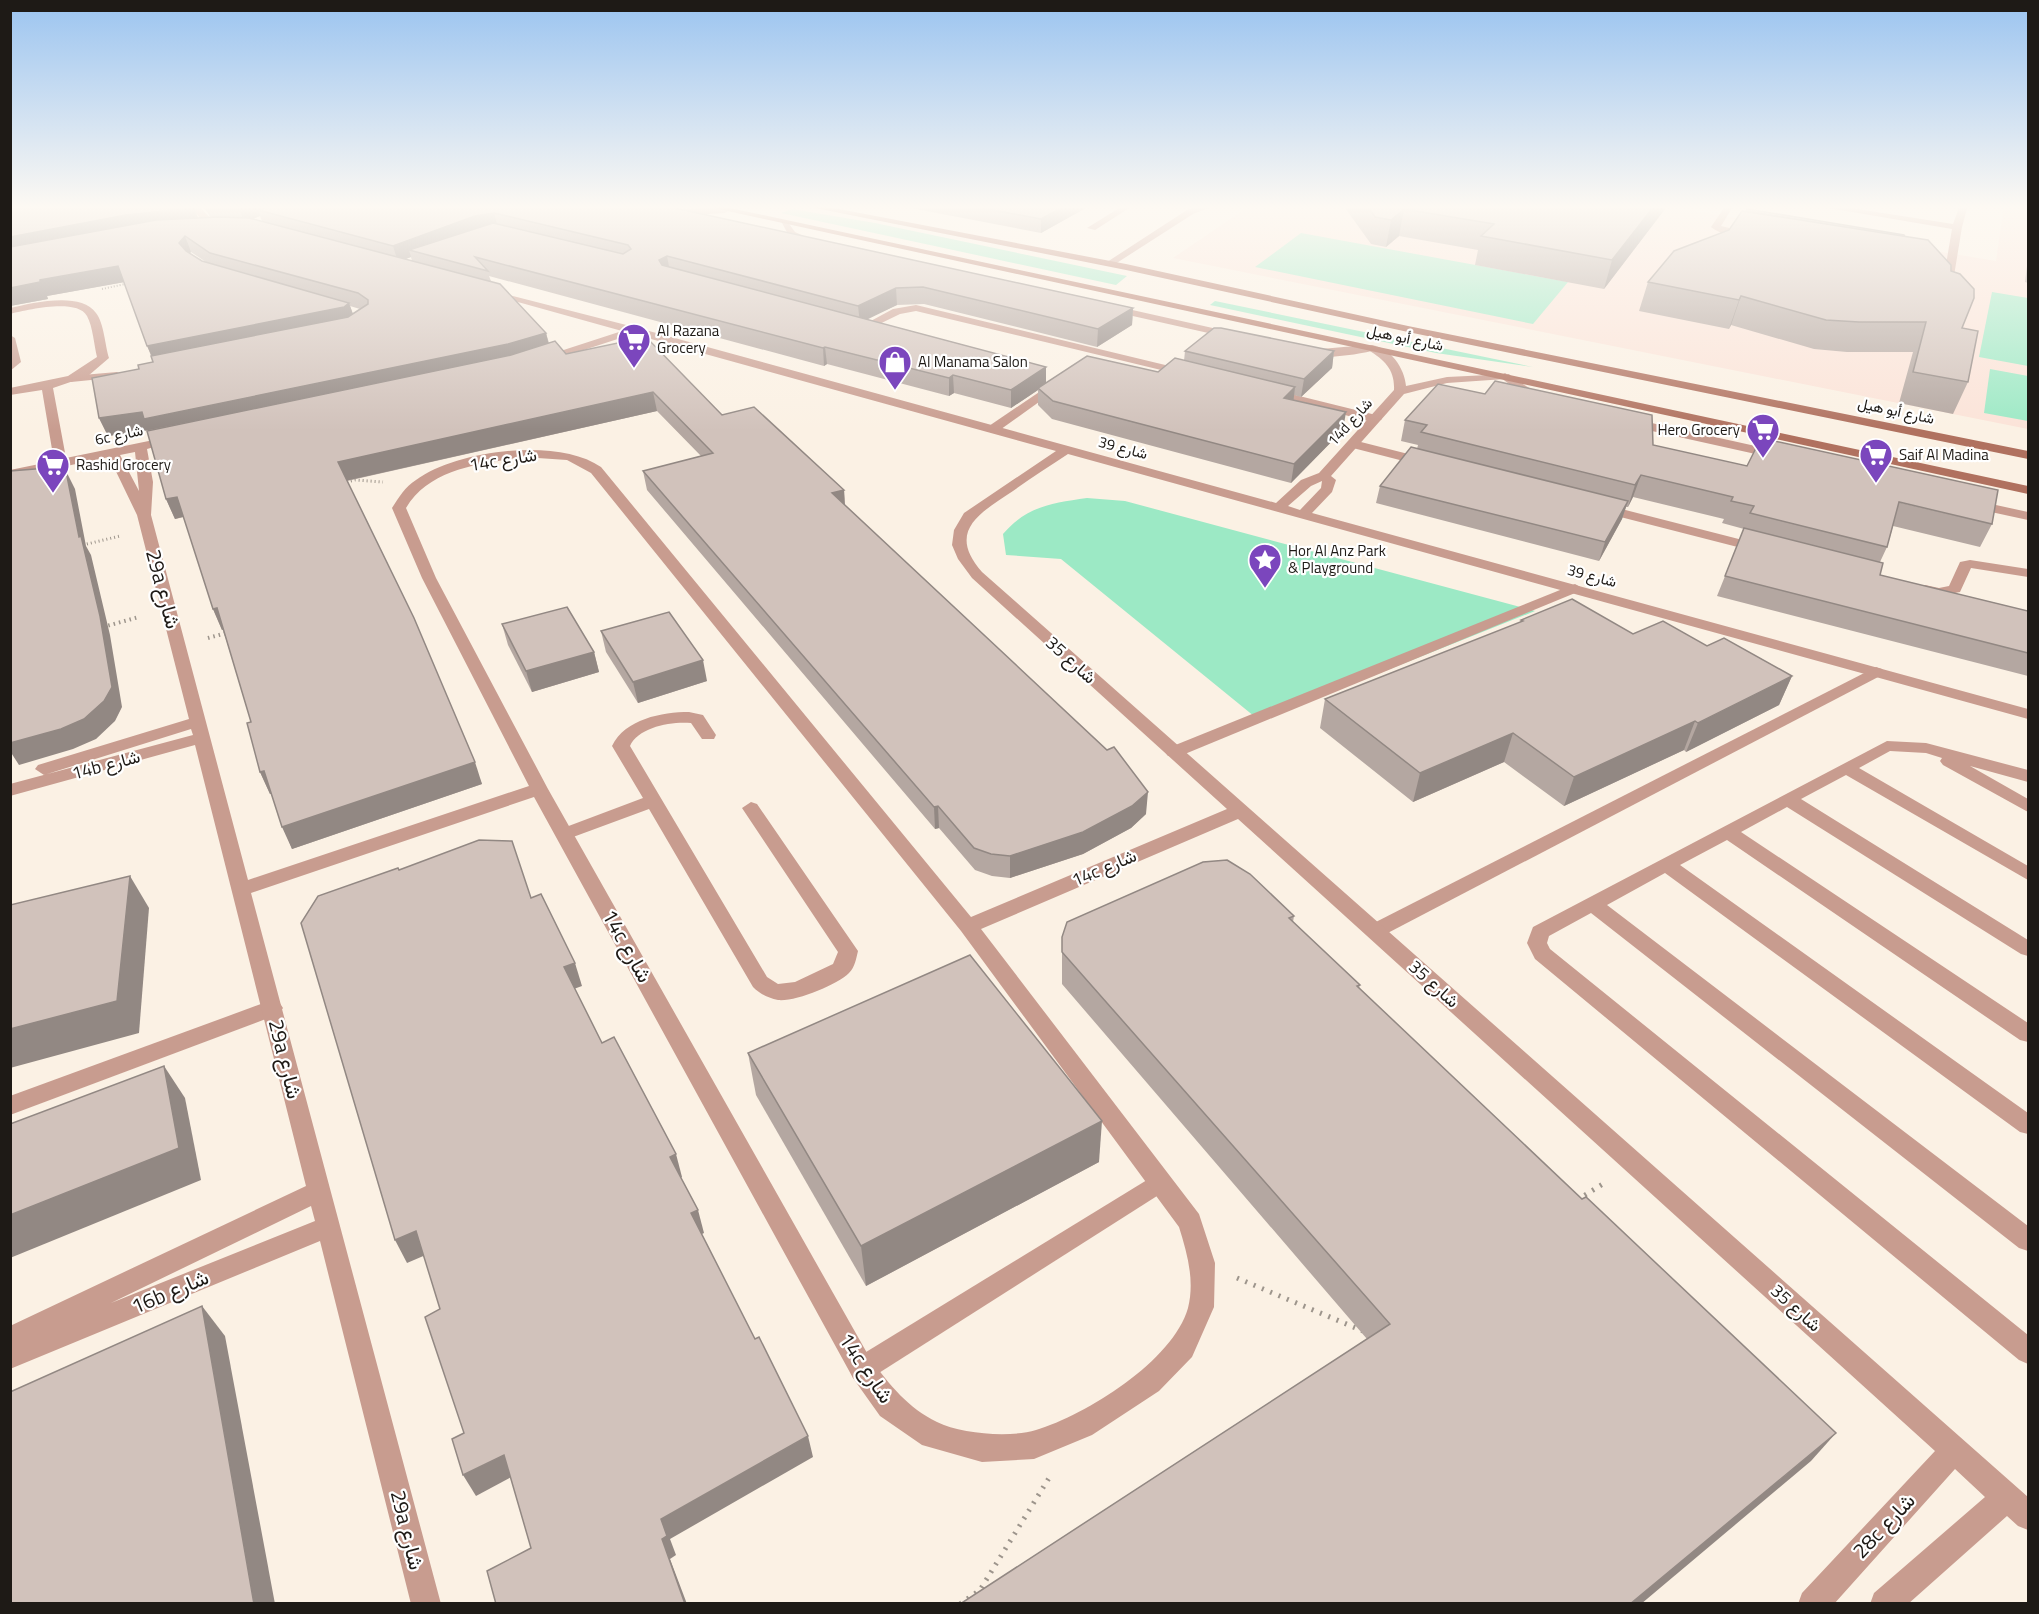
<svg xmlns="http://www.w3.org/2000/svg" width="2039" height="1614" font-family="'Titillium Web',Vazirmatn,sans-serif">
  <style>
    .education { fill: #fbe3d8 }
    .green { fill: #9ce9c5 }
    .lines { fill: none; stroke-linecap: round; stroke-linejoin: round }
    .path-far3 { stroke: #9d958c; stroke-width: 2; stroke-dasharray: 1 2; stroke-linecap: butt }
    .path-far2 { stroke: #9d958c; stroke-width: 3; stroke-dasharray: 1 3; stroke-linecap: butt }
    .path-far1 { stroke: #9d958c; stroke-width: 4; stroke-dasharray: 1.5 4; stroke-linecap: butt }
    .path { stroke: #9d958c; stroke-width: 5; stroke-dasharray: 2 7; stroke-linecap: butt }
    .lane { fill: #c89c8f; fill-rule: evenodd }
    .street { fill: #c89c8f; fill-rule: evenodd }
    .secondary { fill: #b0715f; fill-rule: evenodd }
    .wall { fill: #b4a7a1; fill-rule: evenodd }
    .shaded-wall { fill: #928883 }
    .building { fill: #d1c2bb; stroke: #928883; stroke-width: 1.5 }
    .labels { text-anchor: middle; stroke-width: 4.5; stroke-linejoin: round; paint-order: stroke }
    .far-poi-label { font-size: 15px; fill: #1e1a16; stroke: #fff; text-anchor: start }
    .far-street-label { font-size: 15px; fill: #1e1a16; stroke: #fff }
    .street-label { font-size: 18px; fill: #1e1a16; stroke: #fff }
    .near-street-label { font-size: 21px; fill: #1e1a16; stroke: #fff }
  </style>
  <rect width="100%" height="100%" fill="#fbf1e4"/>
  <polygon class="education" points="1251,205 1684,205 1681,209 1996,261 2004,205 2028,205 2028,429 1173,258"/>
  <g class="green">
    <polygon points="792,209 875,223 1127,276 1116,285 781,213"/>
    <polygon points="1301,233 1568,282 1533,324 1255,267"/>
    <polygon points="1992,292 2028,298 2028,366 1979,357"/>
    <polygon points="1215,301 1533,367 1436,353 1210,305"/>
    <polygon points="1990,369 2028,376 2028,421 1984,413"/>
    <path d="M1087 498 1125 501 1535 611 1260 721 1061 559 1006 555 1003 534C1027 506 1052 503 1087 498Z"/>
  </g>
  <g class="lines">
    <polyline class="path-far3" points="102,289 130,283"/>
    <g class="path-far2">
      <polyline points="343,483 355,480 383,482"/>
      <polyline points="83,545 120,536"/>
    </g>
    <g class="path-far1">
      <polyline points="103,627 139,617"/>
      <polyline points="208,638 230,632"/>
    </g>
    <g class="path">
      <polyline points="1577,1200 1606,1182"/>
      <polyline points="1237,1278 1363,1331"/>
      <polyline points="960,1604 980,1590 1049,1478"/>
    </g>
    <g class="lane">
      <polygon points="189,205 198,205 209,217 210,228 204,228 200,218"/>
      <polygon points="630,205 675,210 725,207 729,210 725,213 675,216"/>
      <polygon points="1124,205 1134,205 1095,230 1087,228"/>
      <path d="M1726 205H1734L1721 226 1750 233V237C1738 238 1721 235 1711 227Z"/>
      <polygon points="1811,205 1832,205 1953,224 1960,205 1968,205 1962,227 1952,288 1947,291 1942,288 1952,229"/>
      <polygon points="781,221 787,221 795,232 819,243 814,246 789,236"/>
      <polygon points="916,305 1186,370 1192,373 1186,376 916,311 900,314 865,331 856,329 893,309"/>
      <polygon points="1110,305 1235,333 1240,336 1235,339 1106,310 1105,308"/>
      <polygon points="10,335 15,338 21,362 10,371"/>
      <path d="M1372 345 1376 346V350C1360 354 1316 362 1303 352 1308 349 1361 346 1372 345Z"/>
      <polygon points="117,372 123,375 121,377 71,382 65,379 71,376"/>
      <polygon points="1505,373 1542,396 1542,402 1534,402 1501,378 1499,376"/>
      <polygon points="1054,382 1064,384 997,432 989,432 989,426"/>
      <polygon points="1271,389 1380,416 1382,419 1376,423 1267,395 1265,393"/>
      <polygon points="1629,418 1778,451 1784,455 1778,459 1625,425 1623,422"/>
      <polygon points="1353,440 1432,460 1433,463 1427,467 1349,447 1347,444"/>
      <polygon points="1973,500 2028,512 2028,520 1968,507 1966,504"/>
      <polygon points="1602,504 1766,546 1768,549 1761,553 1597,511 1595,508"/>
      <polygon points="1970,560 2028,569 2028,577 1971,568 1960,592 1939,596 1920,592 1918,589 1925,585 1939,588 1949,586 1960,562"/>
      <polygon points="1575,584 1582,588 1580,591 1180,756 1168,756 1165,752 1168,748"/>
      <polygon points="1876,667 1882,669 1884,672 1882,675 1382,936 1375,938 1368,936 1365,931 1368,926"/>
      <path d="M689 712 703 715 716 735 714 739H702L691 723C672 721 638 727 630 746L767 977 778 984 795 982 833 964 838 952 742 808 751 802 757 804 858 951C856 959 855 967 849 973 837 985 795 1002 778 1000 768 998 760 994 753 987L649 809 565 840 558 838 556 834 558 830 643 798 612 746C625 719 662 712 689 712Z"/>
      <polygon points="1887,741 1926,743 2028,770 2028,782 1970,766 2028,799 2028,812 1943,765 1940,761 1942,758 1926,753 1890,751 1859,768 2028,866 2028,880 1846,775 1801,799 2028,940 2028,956 2021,954 1787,807 1741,832 2028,1023 2028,1042 2020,1040 1727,840 1680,865 2028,1113 2028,1134 2020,1132 1665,873 1607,905 2028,1226 2028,1251 2019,1248 1591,913 1549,936 1547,943 1550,949 2028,1335 2028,1364 2019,1360 1535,959 1527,943 1533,927"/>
      <polygon points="272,1000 279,1002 283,1008 279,1014 10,1115 10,1096"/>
      <polygon points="1160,1172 1168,1175 1172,1182 1168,1189 871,1378 862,1382 853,1378 849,1369 853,1360"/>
    </g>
    <g class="street">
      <polygon points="1203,205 1216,205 1193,214 1112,266 1104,264 1187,210"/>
      <path d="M486 289 638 328 1276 503 1301 480 1319 473 1394 390C1395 370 1385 360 1368 350V346C1388 343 1405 368 1406 386L1447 377 1509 374 1511 376 1505 379 1447 383 1404 394 1331 476 1336 480 1332 492 1312 513 2028 709V719L1068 454C1050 466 1031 478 1013 491 980 513 946 531 982 572L2028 1497V1530L2018 1526 2007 1516 1908 1604H1870L1874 1593 1985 1497 1955 1469 1834 1604H1798L1802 1593 1935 1451 1238 819 981 929 1199 1214 1215 1263 1214 1307 1192 1357 1159 1391 1092 1435 1034 1459 982 1462 922 1445 880 1416 853 1378 534 797 251 893 441 1604H411L320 1241 10 1369V1326L306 1186 195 745 10 796V784L193 735 191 729 44 775 35 769 38 765 189 719 137 515 109 457 10 478V470L54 461 42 390 10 395V388L68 376 97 357C94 345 93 327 87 316 77 298 27 310 10 314V308C32 303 81 291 96 313 104 323 105 345 109 358L88 376 53 388 66 458 173 436 179 440 147 449 153 482 151 515 248 880 529 786 422 578 392 508C399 497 405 487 416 480 457 450 558 437 601 467L971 917 1227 809 972 578 958 559 952 545 954 530 964 513 1056 451 633 334 547 362H539V358L622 331 486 293ZM135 452 139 491 120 455ZM523 457 567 460 591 473 961 931 1179 1227C1187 1253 1195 1280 1188 1308 1173 1361 1086 1415 1036 1430 1010 1438 961 1434 937 1422 908 1408 890 1385 871 1360L548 789 436 578 406 508C430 468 480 464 523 457ZM1322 481 1321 488 1300 510 1288 506 1311 486ZM311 1206 315 1221 111 1303Z"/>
    </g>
    <g class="secondary">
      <polygon points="700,205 716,205 2028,486 2028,494"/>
      <polygon points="800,205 818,205 1126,264 1408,326 2028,451 2028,459 1408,332 1126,270"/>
    </g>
  </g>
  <g class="wall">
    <path d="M201 205H661L1133 308 1132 325 1097 347 924 304 897 305 866 319 1046 367V383L1158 372 1184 361 1185 351H1334L1332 368 1301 397 1294 395 1293 400 1343 430 1291 483 1052 419 1038 405V390L1011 408 954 393 949 396 827 364 824 366 489 276 491 281 546 333 549 343 566 354 722 415 844 490 845 505 1146 814 1131 828 1083 854 1010 878 992 876 975 870 939 828 935 829 647 490 643 471 701 456 657 411 347 481 482 784 292 849 271 794H270L260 772 251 722 223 629 222 630 213 609 184 517 175 519 166 499 149 430 108 436 99 418 139 369 153 362 151 356 124 282 47 296 48 299 10 306 194 208 198 218 210 217 208 213ZM260 216 262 221 253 219ZM191 252 206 262 202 261 190 253ZM411 257 412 261 405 259ZM350 306 360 309 353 314Z"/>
    <polygon points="895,205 1091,205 1041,233"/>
    <polygon points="1343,205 1668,205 1604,289 1475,265 1478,250 1399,236 1386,247 1371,244"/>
    <polygon points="2028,258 2028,283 2025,282"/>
    <polygon points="1951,271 1962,328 1968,382 1953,414 1899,403 1913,352 1847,352 1814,349 1731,325 1729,329 1639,311 1648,282"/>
    <polygon points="1405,420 1653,445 1992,524 1980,547 1893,526 1887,547 1880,562 1880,575 2028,611 2028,676 1717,596 1744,529 1722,523 1724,519 1633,497 1628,507 1626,507 1622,519 1599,561 1376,503 1380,486 1417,449 1418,445 1401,441"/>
    <polygon points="1521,620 1633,634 1792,676 1779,705 1686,752 1684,750 1564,806 1504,762 1413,802 1320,728 1325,699 1520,623"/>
    <polygon points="502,624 594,652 599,672 532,692 508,645"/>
    <polygon points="601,631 707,681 638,703 606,652"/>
    <polygon points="1294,916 1293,922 1360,985 1359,988 1811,1461 1367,1339 1062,984 1062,937"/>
    <polygon points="748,1053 1099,1162 866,1286 756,1095"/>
  </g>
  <g class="shaded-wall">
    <polygon points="245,205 292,205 258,210 260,216 244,222 239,207"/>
    <polygon points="1067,205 1091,205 1041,233 1041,219"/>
    <polygon points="1655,205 1668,205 1604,289 1612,260"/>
    <polygon points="194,208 200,223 10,254 10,237 126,215"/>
    <polygon points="1404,209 1399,236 1386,247 1391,220"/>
    <polygon points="494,213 498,228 409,250 411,257 398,262 393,246 475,216"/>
    <polygon points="185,236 191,252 185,258 179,243"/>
    <polygon points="667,256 670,272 662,276 659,260"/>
    <polygon points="118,266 125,282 47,296 48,299 10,306 10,288 40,280"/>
    <polygon points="896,288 897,305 860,323 858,306"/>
    <polygon points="1741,296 1731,325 1729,329 1739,300"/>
    <polygon points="349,303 355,320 155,363 147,346"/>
    <polygon points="1133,308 1132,325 1097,347 1098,329"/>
    <polygon points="546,333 550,350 149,430 108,436 99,418"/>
    <polygon points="825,347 827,364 824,366 823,348"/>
    <polygon points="1334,351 1332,368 1301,397 1304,379"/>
    <polygon points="1046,367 1046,385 1038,388 1038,390 1011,408 1011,390"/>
    <polygon points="953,375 954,393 949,396 949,378"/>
    <polygon points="1295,387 1293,405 1284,398"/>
    <polygon points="653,392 657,411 345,481 338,462"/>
    <polygon points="1346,412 1343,430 1291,483 1294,464"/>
    <polygon points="66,471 75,489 86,546 91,555 110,635 122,707 115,721 96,739 73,749 19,765 10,751 10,739 79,537"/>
    <polygon points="1641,475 1633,497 1628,507 1635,485"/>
    <polygon points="844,490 845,509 832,493"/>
    <polygon points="177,497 186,516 175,519 166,499"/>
    <polygon points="1628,501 1622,519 1599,561 1605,542"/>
    <polygon points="217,608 226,629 222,630 213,609"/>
    <polygon points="594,652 599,672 532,692 526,671"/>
    <polygon points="703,660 707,681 638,703 633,682"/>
    <polygon points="1792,676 1779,705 1686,752 1698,723"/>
    <polygon points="1695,721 1684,750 1564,806 1574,777"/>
    <polygon points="1513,733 1504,762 1413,802 1420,773"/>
    <polygon points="475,762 482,784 292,849 282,827"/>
    <polygon points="264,771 275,793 270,794 260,772"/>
    <polygon points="1148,792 1146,814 1131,828 1083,854 1010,878 1010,856"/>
    <polygon points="938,806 939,828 935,829 934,807"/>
    <polygon points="130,876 149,908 139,1033 10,1068 10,1029"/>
    <polygon points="575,963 582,986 571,990 564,967"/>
    <polygon points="164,1066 185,1098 201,1180 10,1258 10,1215"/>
    <polygon points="1102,1121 1099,1162 866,1286 861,1246"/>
    <polygon points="676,1154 682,1177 677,1180 670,1157"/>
    <polygon points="698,1210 704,1233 698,1236 691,1213"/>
    <polygon points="416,1231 428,1254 407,1263 395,1240"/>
    <polygon points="202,1306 225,1336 275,1604 254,1604"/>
    <polygon points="1836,1433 1811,1461 1641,1604 1630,1604"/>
    <polygon points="808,1436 813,1457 670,1539 676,1555 670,1559 687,1604 685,1604 662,1539 661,1519"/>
    <polygon points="504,1455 515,1475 476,1496 463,1475"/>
  </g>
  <g class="building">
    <polygon points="10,205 192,205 194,208 126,215 10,237"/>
    <polygon points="206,205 245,205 239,207 206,207"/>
    <polygon points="272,205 661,205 1133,308 1098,329 923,287 896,288 858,306 667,256 659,260 662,265 1046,367 1011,390 953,375 949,378 825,347 823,348 475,257 488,271 409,250 493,223 623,254 631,249 628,245 494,213 475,216 393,246 258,210"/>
    <polygon points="966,205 1067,205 1041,219"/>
    <polygon points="1367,205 1655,205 1612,260 1481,236 1494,224 1404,209 1391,220 1375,217"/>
    <polygon points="1747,209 1904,235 1905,237 1746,211"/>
    <polygon points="1742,211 1928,240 1951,265 1951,271 1960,274 1974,289 1974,298 1962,328 1978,331 1968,382 1913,372 1926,322 1859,322 1826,320 1741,296 1739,300 1648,282 1674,251 1729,230"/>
    <polygon points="218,217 249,218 500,284 546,333 508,344 144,419 142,412 99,418 92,378 139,369 138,365 153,362 151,356 348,317 368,304 368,300 358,293 210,253 185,236 179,243 186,251 202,261 349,303 344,307 147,346 118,266 40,280 40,282 10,288 10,247 156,220"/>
    <polygon points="1214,328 1221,328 1334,351 1304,379 1185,351"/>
    <polygon points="646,337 722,415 754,407 844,490 832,493 1107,750 1114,747 1148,792 1132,806 1083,832 1010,856 991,854 974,848 938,806 934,807 643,471 713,453 653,392 338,462 414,618 475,762 282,827 264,771 260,772 247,723 251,722 217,608 213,609 177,497 166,499 147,431 511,355 555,341 566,354"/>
    <polygon points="1087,356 1158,372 1175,358 1295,387 1284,398 1346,412 1294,464 1053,401 1038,388"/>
    <polygon points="1495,381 1652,415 1653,445 1747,466 1761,438 1998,490 1992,524 1899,502 1887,547 1750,513 1754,506 1731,501 1733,497 1641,475 1635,485 1421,432 1427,425 1405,420 1438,384 1485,394"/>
    <polygon points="1411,447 1628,501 1605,542 1380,486"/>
    <polygon points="48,468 66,471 79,537 81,536 100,616 112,687 104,701 84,719 61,729 10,743 10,471"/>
    <polygon points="1744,528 1883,563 1880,575 2028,611 2028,653 1725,576"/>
    <polygon points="1572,599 1633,634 1663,621 1707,646 1724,638 1792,676 1698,723 1695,721 1574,777 1513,733 1420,773 1325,699 1523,621 1521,620"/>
    <polygon points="567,607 594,652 526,671 502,624"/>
    <polygon points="669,612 703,660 633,682 601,631"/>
    <polygon points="479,840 512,841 531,898 541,894 575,963 564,967 602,1043 614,1037 676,1154 670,1157 698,1210 691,1213 755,1339 759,1337 808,1436 661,1519 667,1536 662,1539 685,1604 496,1604 487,1571 531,1548 504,1455 463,1475 452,1439 464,1433 425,1317 440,1309 416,1231 395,1240 301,923 318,896 398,868 399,870"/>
    <polygon points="1227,860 1250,874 1294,916 1289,918 1360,985 1357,986 1582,1199 1586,1197 1836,1433 1630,1604 960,1604 1390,1324 1062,952 1062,937 1067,922 1203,862"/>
    <polygon points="130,876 117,1001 10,1029 10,905"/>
    <polygon points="970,955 1102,1121 861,1246 748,1053"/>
    <polygon points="164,1066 179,1148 10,1215 10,1124"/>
    <polygon points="202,1306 254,1604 10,1604 10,1392"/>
  </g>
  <linearGradient id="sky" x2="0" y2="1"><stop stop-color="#9bc4f0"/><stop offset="0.48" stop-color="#fdf9f3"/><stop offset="1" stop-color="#fdf9f3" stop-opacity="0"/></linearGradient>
  <rect width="2039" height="431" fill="url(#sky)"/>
  <defs>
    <g id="supermarket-pin" transform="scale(1.725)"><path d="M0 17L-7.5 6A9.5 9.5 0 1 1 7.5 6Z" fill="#7b46bd" stroke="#fff"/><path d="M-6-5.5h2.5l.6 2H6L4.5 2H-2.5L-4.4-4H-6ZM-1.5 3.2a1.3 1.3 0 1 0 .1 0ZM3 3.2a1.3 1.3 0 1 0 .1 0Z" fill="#fff"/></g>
    <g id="shop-pin" transform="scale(1.725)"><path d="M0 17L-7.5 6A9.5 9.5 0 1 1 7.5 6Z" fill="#7b46bd" stroke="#fff"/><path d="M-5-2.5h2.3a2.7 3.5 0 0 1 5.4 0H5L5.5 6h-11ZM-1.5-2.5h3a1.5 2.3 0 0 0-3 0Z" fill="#fff"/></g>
    <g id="sight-pin" transform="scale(1.725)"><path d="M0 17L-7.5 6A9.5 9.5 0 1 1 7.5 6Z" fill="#7b46bd" stroke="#fff"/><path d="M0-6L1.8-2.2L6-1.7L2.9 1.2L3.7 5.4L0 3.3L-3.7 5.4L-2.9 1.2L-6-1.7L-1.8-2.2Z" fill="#fff"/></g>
  </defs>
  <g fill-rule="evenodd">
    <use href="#supermarket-pin" x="634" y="340"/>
    <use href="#shop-pin" x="895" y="362"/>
    <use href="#supermarket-pin" x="1763" y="430"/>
    <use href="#supermarket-pin" x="1876" y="455"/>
    <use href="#supermarket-pin" x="53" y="465"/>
    <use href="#sight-pin" x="1265" y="560"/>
  </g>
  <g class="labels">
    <g class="far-poi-label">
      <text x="657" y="336">Al Razana<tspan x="657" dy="17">Grocery</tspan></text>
      <text x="918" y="367">Al Manama Salon</text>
      <text x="1740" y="435" text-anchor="end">Hero Grocery</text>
      <text x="1899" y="460">Saif Al Madina</text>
      <text x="76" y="470">Rashid Grocery</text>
      <text x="1288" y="556">Hor Al Anz Park<tspan x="1288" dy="17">&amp; Playground</tspan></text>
    </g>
    <g class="far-street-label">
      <text transform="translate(1405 338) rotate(12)" y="5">شارع أبو هيل</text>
      <text transform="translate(1896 411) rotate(12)" y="5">شارع أبو هيل</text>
      <text transform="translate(1350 422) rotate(-48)" y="5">14d شارع</text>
      <text transform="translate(119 435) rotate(-12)" y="5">6c شارع</text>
      <text transform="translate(1123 448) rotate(15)" y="5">شارع 39</text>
      <text transform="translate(1592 576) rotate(15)" y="5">شارع 39</text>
    </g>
    <g class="street-label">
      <text transform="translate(503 460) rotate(-9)" y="6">14c شارع</text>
      <text transform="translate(1071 660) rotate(42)" y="6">شارع 35</text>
      <text transform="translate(106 765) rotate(-15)" y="6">14b شارع</text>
      <text transform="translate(1104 868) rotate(-23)" y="6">14c شارع</text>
      <text transform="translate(1434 984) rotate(42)" y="6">شارع 35</text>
      <text transform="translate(1796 1308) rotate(42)" y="6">شارع 35</text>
    </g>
    <g class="near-street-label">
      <text transform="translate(163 589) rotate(75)" y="7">29a شارع</text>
      <text transform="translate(627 946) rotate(61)" y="7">14c شارع</text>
      <text transform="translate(285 1059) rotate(76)" y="7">29a شارع</text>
      <text transform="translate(170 1292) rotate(-23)" y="7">16b شارع</text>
      <text transform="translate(866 1368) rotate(56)" y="7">14c شارع</text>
      <text transform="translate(1884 1526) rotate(-47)" y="7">28c شارع</text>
      <text transform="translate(407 1530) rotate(76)" y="7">29a شارع</text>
    </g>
  </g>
  <rect width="2039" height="1614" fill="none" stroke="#1e1a16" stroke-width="24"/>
</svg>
